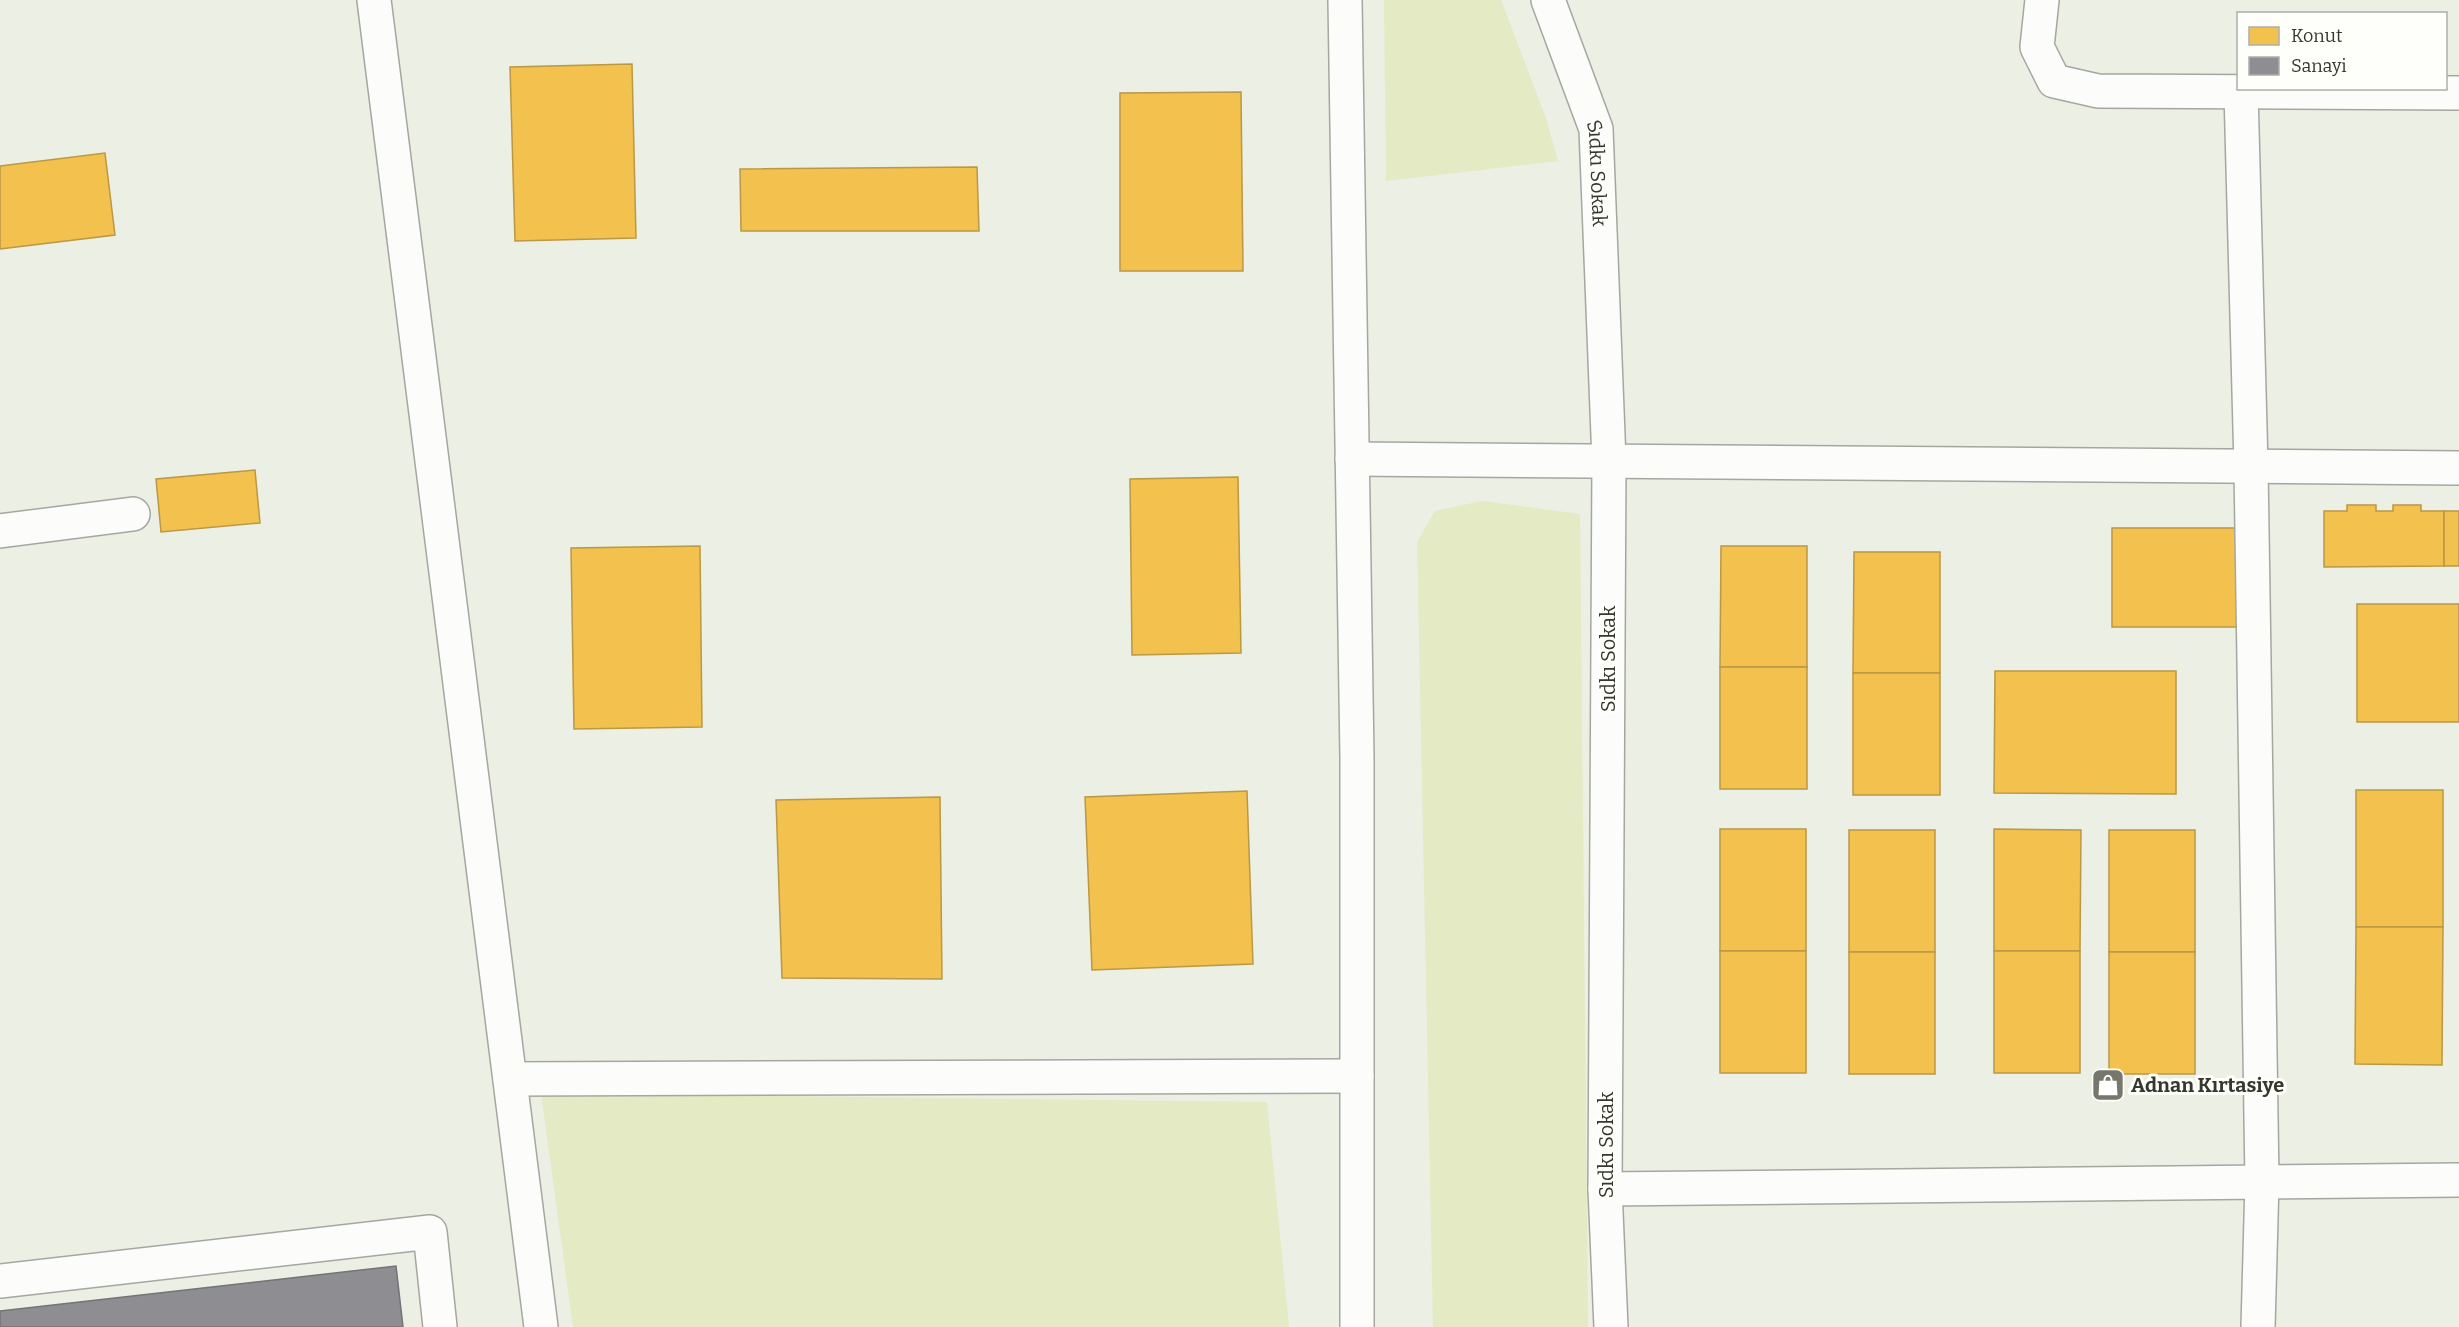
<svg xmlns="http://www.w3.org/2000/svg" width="2459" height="1327" font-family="Bitter,serif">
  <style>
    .green { fill: #e3eac4 }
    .homes { fill: #f2c14e; stroke: #ba9845; stroke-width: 1.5 }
    .industry { fill: #8d8d92; stroke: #737474; stroke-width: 1.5 }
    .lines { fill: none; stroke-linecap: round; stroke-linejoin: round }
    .minor-casing { stroke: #a5a79f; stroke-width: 36 }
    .minor { stroke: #fcfdfb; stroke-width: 33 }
    .labels { text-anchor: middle; stroke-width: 6; stroke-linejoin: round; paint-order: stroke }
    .street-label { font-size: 20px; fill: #36382f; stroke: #fefffb }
    .poi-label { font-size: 20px; font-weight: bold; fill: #36382f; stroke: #fefffb; text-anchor: start }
  </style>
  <rect width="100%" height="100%" fill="#ecefe4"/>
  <g class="green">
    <polygon points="1384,0 1501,0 1546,118 1558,161 1386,181"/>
    <polygon points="1482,501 1580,514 1588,1327 1433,1327 1417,542 1435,511"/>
    <polygon points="541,1093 1267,1102 1289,1327 573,1327"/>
  </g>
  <g class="homes">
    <polygon points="632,64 636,238 515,241 510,67"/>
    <polygon points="1241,92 1243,271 1120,271 1120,93"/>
    <polygon points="105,153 115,235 0,249 0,166"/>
    <polygon points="977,167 979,231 741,231 740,169"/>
    <polygon points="255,470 260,523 161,532 156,479"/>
    <polygon points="1238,477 1241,653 1132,655 1130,479"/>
    <polygon points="2347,505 2376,505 2376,511 2393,511 2393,505 2421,505 2421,511 2444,511 2444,566 2324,567 2324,511 2347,511"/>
    <rect x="2444" y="511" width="15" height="55"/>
    <rect x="2112" y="528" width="130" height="99"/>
    <polygon points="700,546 702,727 574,729 571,548"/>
    <polygon points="1721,546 1807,546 1807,667 1720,667"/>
    <polygon points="1854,552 1940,552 1940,673 1853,673"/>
    <rect x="2357" y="604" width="102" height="118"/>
    <rect x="1720" y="667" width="87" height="122"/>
    <polygon points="1995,671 2176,671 2176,794 1994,793"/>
    <rect x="1853" y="673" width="87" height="122"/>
    <rect x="2356" y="790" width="87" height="137"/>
    <polygon points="1247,791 1253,964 1092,970 1085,797"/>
    <polygon points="940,797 942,979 782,978 776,800"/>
    <rect x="1720" y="829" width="86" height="122"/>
    <polygon points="1994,829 2081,830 2080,951 1994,951"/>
    <rect x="1849" y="830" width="86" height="122"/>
    <rect x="2109" y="830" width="86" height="122"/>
    <polygon points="2356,927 2443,927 2442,1065 2355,1064"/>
    <rect x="1720" y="951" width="86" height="122"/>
    <rect x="1994" y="951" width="86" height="122"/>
    <rect x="1849" y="952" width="86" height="122"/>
    <rect x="2109" y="952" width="86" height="122"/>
  </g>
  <polygon class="industry" points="396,1266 403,1327 0,1327 0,1311"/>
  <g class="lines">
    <g class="minor-casing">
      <g id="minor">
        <polyline points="374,0 541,1327"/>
        <polyline points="1345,0 1357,758 1357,1327"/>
        <path id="s1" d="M1548 0 1596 129 1609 461 1605 1189 1611 1327"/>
        <polyline points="2042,0 2037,47 2054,81 2098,91 2459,93"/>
        <polyline points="2241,92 2251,466 2262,1182 2258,1327"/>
        <polyline points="1352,459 2459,468"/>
        <polyline points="0,531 133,514"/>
        <polyline points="510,1079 1357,1076"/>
        <polyline points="1605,1189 2459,1180"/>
        <polyline points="0,1281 430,1232 440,1327"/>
      </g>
    </g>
    <use href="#minor" class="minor"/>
  </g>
  <defs>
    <g id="shop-square" transform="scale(1.725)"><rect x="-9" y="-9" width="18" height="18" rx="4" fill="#76786e" stroke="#fefffb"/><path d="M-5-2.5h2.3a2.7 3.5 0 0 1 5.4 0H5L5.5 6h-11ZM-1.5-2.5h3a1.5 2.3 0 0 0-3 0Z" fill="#fff"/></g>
  </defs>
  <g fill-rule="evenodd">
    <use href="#shop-square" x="2108" y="1085"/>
  </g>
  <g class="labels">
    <g class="street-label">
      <text dy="7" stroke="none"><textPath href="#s1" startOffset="182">Sıdkı Sokak</textPath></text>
      <text transform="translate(1608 659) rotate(-90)" y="7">Sıdkı Sokak</text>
      <text transform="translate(1606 1145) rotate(-90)" y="7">Sıdkı Sokak</text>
    </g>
    <g class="poi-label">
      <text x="2131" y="1092">Adnan Kırtasiye</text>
    </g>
  </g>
  <rect x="2237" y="12" width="210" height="78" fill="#fefffb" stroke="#aeafa9" stroke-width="1.5"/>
  <rect x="2249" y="27" width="30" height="18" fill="#f2c14e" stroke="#aeafa9" stroke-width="1.5"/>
  <text x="2291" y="42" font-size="18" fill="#36382f">Konut</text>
  <rect x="2249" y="57" width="30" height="18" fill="#8d8d92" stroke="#aeafa9" stroke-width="1.5"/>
  <text x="2291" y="72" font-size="18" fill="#36382f">Sanayi</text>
</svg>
